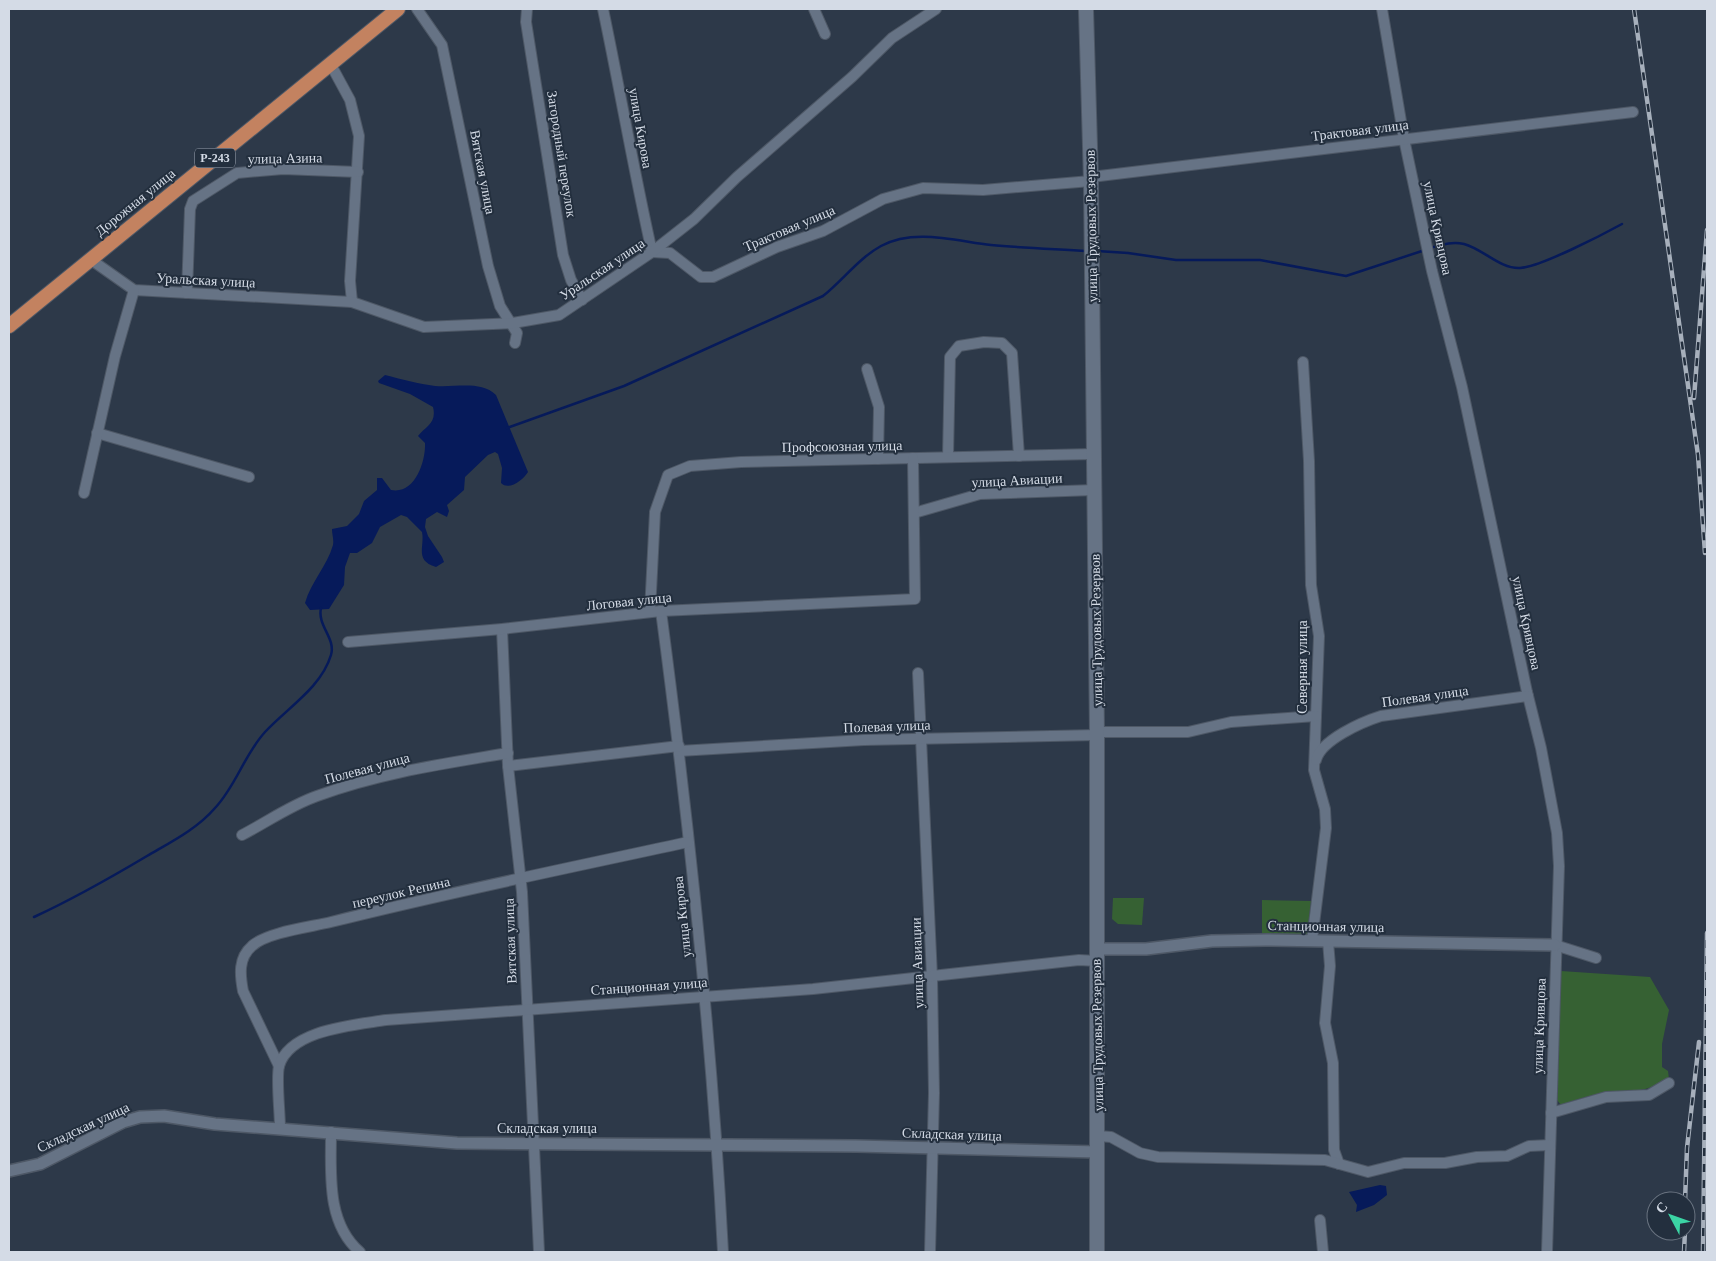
<svg xmlns="http://www.w3.org/2000/svg" width="1716" height="1261" font-family="'Times New Roman',serif">
  <style>
    .green { fill: #366133 }
    .water { fill: #061a5a }
    .lines { fill: none; stroke-linecap: round; stroke-linejoin: round }
    .stream { stroke: #061a5a; stroke-width: 2.5 }
    .minor-casing { stroke: #4e5866; stroke-width: 12 }
    .tertiary-casing { stroke: #4e5866; stroke-width: 14 }
    .secondary-casing { stroke: #4e5866; stroke-width: 16 }
    .trunk-casing { stroke: #4e5866; stroke-width: 16 }
    .minor { stroke: #667385; stroke-width: 10 }
    .tertiary { stroke: #667385; stroke-width: 11 }
    .secondary { stroke: #667385; stroke-width: 14 }
    .trunk { stroke: #c38260; stroke-width: 14 }
    .rail-casing { stroke: #a7b0bc; stroke-width: 4.5 }
    .rail { stroke: #232f3e; stroke-width: 2.5; stroke-dasharray: 8; stroke-linecap: butt }
    .labels { text-anchor: middle; stroke-width: 4; stroke-linejoin: round; paint-order: stroke }
    .shield { fill: #232f3e; stroke: #9fa7b4; stroke-width: 1 }
    .shield-label { font-size: 12px; font-weight: bold; fill: #d4dbe6 }
    .street-label { font-size: 14px; fill: #d4dbe6; stroke: #232f3e }
  </style>
  <rect width="100%" height="100%" fill="#2d3949"/>
  <g class="green">
    <polygon points="1113,898 1144,898 1142,925 1118,924 1112,919"/>
    <polygon points="1262,900 1311,901 1307,935 1262,933"/>
    <path d="M1561 971 1650 977 1669 1010 1662 1044V1067L1668 1071 1669 1079C1648 1092 1627 1092 1604 1094 1589 1095 1575 1100 1561 1105L1557 1100Z"/>
  </g>
  <g class="water">
    <path d="M385 375C401 379 419 384 435 386 455 388 480 380 496 395L528 472C523 480 509 491 501 483L502 468 498 454 495 452 488 455 465 477 464 490 447 505 449 511 447 517 437 512 426 519 425 527 428 536 442 557 444 562 436 567C414 560 425 547 422 532L407 517 401 515 380 527 372 543 357 553H350L345 567 344 585 329 609 310 610 305 603C311 582 327 566 333 545 334 539 332 535 332 529L347 526 359 514 364 501 377 490V478H382L391 490C415 495 426 461 425 443L418 436C426 426 437 423 433 407L410 394 379 383 378 381Z"/>
    <polygon points="1380,1185 1386,1186 1387,1195 1374,1205 1356,1212 1357,1205 1349,1192"/>
  </g>
  <g class="lines">
    <g class="stream">
      <path d="M1430 248C1441 245 1452 241 1464 244 1483 249 1500 269 1520 268 1540 267 1602 235 1622 224"/>
      <polyline points="1097,251 1128,253 1176,260 1260,260 1346,276 1425,250"/>
      <path d="M507 428 624 386 823 296C843 280 859 258 881 246 914 228 956 241 991 245 1022 248 1055 249 1087 251"/>
      <path d="M34 917C73 899 110 878 147 856 171 842 197 829 215 808 236 786 244 755 265 732 287 708 321 688 331 655 336 638 317 626 321 608"/>
    </g>
    <g class="minor-casing">
      <g id="minor">
        <polyline points="417,9 442,45 488,266 500,306 517,333 515,343"/>
        <polyline points="527,9 526,22 563,255 571,280 582,300"/>
        <path d="M603 9C620 90 634 172 652 252L670 253 701 277H713L777 247 823 231 883 199 923 188 983 190 1091 181"/>
        <polyline points="814,9 825,34"/>
        <polyline points="1382,9 1404,139 1432,271 1462,387 1527,692 1541,748 1557,833 1559,866 1547,1252"/>
        <polyline points="331,65 350,100 359,136 350,281 352,302"/>
        <polyline points="1091,177 1633,112"/>
        <polyline points="90,259 134,290 352,302 424,327 513,323 559,315 652,252 694,219 737,177 852,77 892,38 936,9"/>
        <polyline points="187,293 190,209 193,201 237,173 283,169 358,172"/>
        <polyline points="1303,362 1309,461 1311,585 1319,636 1314,770 1325,809 1326,828 1312,940"/>
        <polyline points="867,369 879,407 878,459"/>
        <polyline points="97,433 249,477"/>
        <polyline points="948,457 950,357 959,346 984,342 1002,343 1012,353 1019,456"/>
        <polyline points="84,493 115,356 134,290"/>
        <polyline points="914,513 980,494 1094,490"/>
        <path d="M661 611C689 823 712 1038 723 1252"/>
        <polyline points="650,612 655,512 668,475 690,466 741,462 1094,454"/>
        <polyline points="502,629 508,766 522,892 539,1252"/>
        <polyline points="348,642 502,629 661,611 915,599 913,458"/>
        <polyline points="918,673 932,977 934,1093 930,1252"/>
        <polyline points="1097,732 1188,732 1231,722 1316,716"/>
        <polyline points="679,751 864,740 1097,735"/>
        <path d="M1316 760C1321 740 1362 722 1381 716L1528 696"/>
        <polyline points="508,766 679,746"/>
        <path d="M242 835C267 822 291 805 317 796 379 773 443 764 508 753"/>
        <polyline points="1328,941 1330,966 1325,1023 1333,1063 1334,1150 1339,1164"/>
        <polyline points="1555,945 1596,958"/>
        <path d="M279 1066 243 991C240 975 238 958 252 946 267 932 311 927 331 922 450 892 569 868 688 842"/>
        <polyline points="1551,1113 1606,1097 1649,1095 1669,1083"/>
        <path d="M280 1128C280 1112 276 1079 279 1066 290 1029 356 1025 386 1020L813 989 1079 960 1097 961"/>
        <path d="M331 1132C331 1173 326 1223 360 1252"/>
        <polyline points="1098,1136 1111,1137 1140,1153 1158,1157 1325,1160 1368,1172 1404,1163 1445,1163 1477,1157 1507,1156 1529,1146 1550,1145"/>
        <polyline points="1320,1220 1323,1252"/>
      </g>
    </g>
    <g class="tertiary-casing">
      <g id="tertiary">
        <polyline points="1096,949 1146,949 1212,941 1266,940 1555,945"/>
        <polyline points="9,1171 40,1164 123,1122 140,1117 164,1116 215,1124 457,1143 856,1146 1098,1152"/>
      </g>
    </g>
    <g class="secondary-casing">
      <polyline id="secondary" points="1086,9 1091,181 1097,735 1097,1252"/>
    </g>
    <g class="trunk-casing">
      <polyline id="trunk" points="9,326 398,9"/>
    </g>
    <use href="#minor" class="minor"/>
    <use href="#tertiary" class="tertiary"/>
    <use href="#secondary" class="secondary"/>
    <use href="#trunk" class="trunk"/>
    <g class="rail-casing">
      <g id="rail">
        <polyline points="1634,9 1698,455 1705,553"/>
        <polyline points="1694,398 1707,230"/>
        <polyline points="1685,1201 1687,1148 1699,1042"/>
        <polyline points="1684,1252 1685,1231"/>
        <polyline points="1703,1252 1707,933"/>
      </g>
    </g>
    <use href="#rail" class="rail"/>
  </g>
  <g class="labels">
    <rect class="shield" x="195" y="148.5" width="40" height="19" rx="4"/>
    <g class="shield-label">
      <text x="215" y="162">Р-243</text>
    </g>
    <g class="street-label">
      <text transform="translate(641 128) rotate(80)" y="5">улица Кирова</text>
      <text transform="translate(1360 130) rotate(-7)" y="5">Трактовая улица</text>
      <text transform="translate(562 154) rotate(81)" y="5">Загородный переулок</text>
      <text transform="translate(285 158) rotate(-1)" y="5">улица Азина</text>
      <text transform="translate(483 172) rotate(79)" y="5">Вятская улица</text>
      <text transform="translate(135 202) rotate(-39)" y="5">Дорожная улица</text>
      <text transform="translate(1091 226) rotate(-91)" y="5">улица Трудовых Резервов</text>
      <text transform="translate(789 228) rotate(-23)" y="5">Трактовая улица</text>
      <text transform="translate(1438 228) rotate(78)" y="5">улица Кривцова</text>
      <text transform="translate(602 269) rotate(-34)" y="5">Уральская улица</text>
      <text transform="translate(206 280) rotate(3)" y="5">Уральская улица</text>
      <text transform="translate(842 446) rotate(-1)" y="5">Профсоюзная улица</text>
      <text transform="translate(1017 480) rotate(-3)" y="5">улица Авиации</text>
      <text transform="translate(629 601) rotate(-6)" y="5">Логовая улица</text>
      <text transform="translate(1527 623) rotate(78)" y="5">улица Кривцова</text>
      <text transform="translate(1096 630) rotate(-91)" y="5">улица Трудовых Резервов</text>
      <text transform="translate(1302 667) rotate(-90)" y="5">Северная улица</text>
      <text transform="translate(1425 696) rotate(-8)" y="5">Полевая улица</text>
      <text transform="translate(887 726) rotate(-2)" y="5">Полевая улица</text>
      <text transform="translate(367 768) rotate(-15)" y="5">Полевая улица</text>
      <text transform="translate(401 892) rotate(-13)" y="5">переулок Репина</text>
      <text transform="translate(682 917) rotate(-96)" y="5">улица Кирова</text>
      <text transform="translate(1326 926) rotate(1)" y="5">Станционная улица</text>
      <text transform="translate(510 941) rotate(-92)" y="5">Вятская улица</text>
      <text transform="translate(917 963) rotate(-92)" y="5">улица Авиации</text>
      <text transform="translate(649 986) rotate(-4)" y="5">Станционная улица</text>
      <text transform="translate(1539 1026) rotate(-88)" y="5">улица Кривцова</text>
      <text transform="translate(1097 1035) rotate(-91)" y="5">улица Трудовых Резервов</text>
      <text transform="translate(83 1127) rotate(-25)" y="5">Складская улица</text>
      <text x="547" y="1133">Складская улица</text>
      <text transform="translate(952 1134) rotate(2)" y="5">Складская улица</text>
    </g>
  </g>
  <rect width="1716" height="1261" fill="none" stroke="#d4dbe6" stroke-width="20"/>
  <g transform="translate(1671 1216) rotate(311)"><circle r="24" fill="#232f3e" stroke="#6a7481"/>
  <path d="M0-4L9 19L0 12L-9 19Z" fill="#3bd4a4"/>
  <text y="-8" font-size="14" font-weight="bold" text-anchor="middle" fill="#d4dbe6">С</text>
  </g>
</svg>
